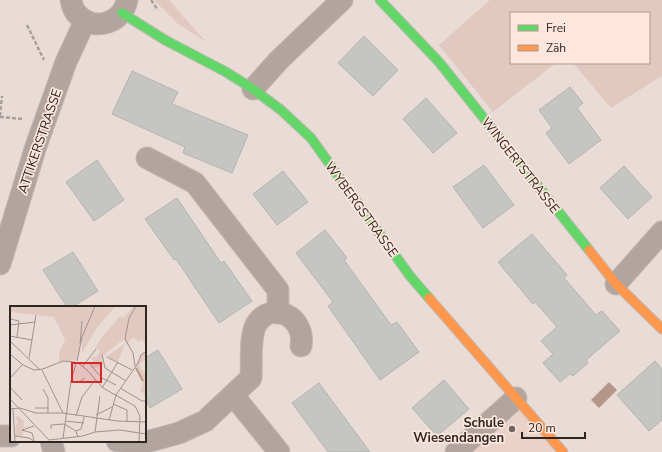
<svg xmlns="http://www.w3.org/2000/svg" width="662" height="452" font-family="'Nunito Sans',sans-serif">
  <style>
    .built { fill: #ead2c9 }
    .green { fill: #e2c9c0 }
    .water { fill: #b4968a }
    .building { fill: #c5c5c1; stroke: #b5b4b0 }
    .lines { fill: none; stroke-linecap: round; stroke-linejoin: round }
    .street-casing { stroke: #c2b8b4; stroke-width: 23 }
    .fast-casing { stroke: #c2b8b4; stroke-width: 11 }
    .slow-casing { stroke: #c2b8b4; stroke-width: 11 }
    .path { stroke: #aaa09b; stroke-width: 2.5; stroke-dasharray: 4 2; stroke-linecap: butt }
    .street { stroke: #b2a5a0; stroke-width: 21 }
    .fast { stroke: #63d668; stroke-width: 9 }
    .slow { stroke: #ff974d; stroke-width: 9 }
    .poi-dot { fill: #706661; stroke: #fee6dc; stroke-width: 1.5 }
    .labels { text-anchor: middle; stroke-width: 3.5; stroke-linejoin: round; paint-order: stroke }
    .street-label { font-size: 13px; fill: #2f2622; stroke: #fee6dc }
    .poi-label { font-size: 13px; font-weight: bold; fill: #2f2622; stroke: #fee6dc; text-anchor: end }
    .inset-river { fill: none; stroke: #b4968a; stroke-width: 2 }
    .inset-road { fill: none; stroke: #9f938f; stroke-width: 1 }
    .view { fill: #d62828; fill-opacity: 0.15; stroke: #d62828; stroke-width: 2 }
    .inset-edge { fill: none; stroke: #2f2622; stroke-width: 2 }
  </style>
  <rect width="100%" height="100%" fill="#e9dcd7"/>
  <polygon class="built" points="516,398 563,452 456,452"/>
  <g class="green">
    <polygon points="154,0 169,0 206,42 177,23"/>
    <polygon points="490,0 662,0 662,76 611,108 573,63 649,63 649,13 511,13 511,63 556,63 493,112 439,45"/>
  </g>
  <polygon class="water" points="609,382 617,390 599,408 591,400"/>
  <g class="building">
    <polygon points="364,36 398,70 373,96 338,63"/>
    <polygon points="132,71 178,92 172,104 248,135 232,173 183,153 185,147 112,114"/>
    <polygon points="570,87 583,103 577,108 601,140 569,164 546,133 552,128 539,110"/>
    <polygon points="426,98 457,133 433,153 403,119"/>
    <polygon points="97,160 124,200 94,221 66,182"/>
    <polygon points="484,165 514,205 483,228 453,187"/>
    <polygon points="624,166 652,197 628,219 600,188"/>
    <polygon points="283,171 308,202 277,225 253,194"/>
    <polygon points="177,198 221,263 224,261 252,301 219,323 176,259 174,260 145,219"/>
    <polygon points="325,230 347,258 344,260 391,325 397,322 419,352 380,380 328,306 333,302 296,253"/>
    <polygon points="532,234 567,275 564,278 596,315 602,311 620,331 586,360 588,363 573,376 570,374 560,382 543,363 553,354 541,341 557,327 535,302 533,304 498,262"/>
    <polygon points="73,252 98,291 72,307 67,307 43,270"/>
    <polygon points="158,350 182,389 150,408 145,399 145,358"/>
    <polygon points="655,361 662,369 662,420 649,431 617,395"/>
    <polygon points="444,380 469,409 437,436 412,408"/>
    <polygon points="319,383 333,402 370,452 328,452 292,403"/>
  </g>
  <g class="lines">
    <g class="street-casing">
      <g id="street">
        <path d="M71 0C72 6 74 12 79 16 96 32 123 22 127 0"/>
        <polyline points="253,89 279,60 342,0"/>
        <polyline points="147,158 195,183 278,290 278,313"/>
        <polyline points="0,264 36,146 66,62 85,21"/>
        <polyline points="616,284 662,232"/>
        <polyline points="233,395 279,452"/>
        <polyline points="0,436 11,436"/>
        <polyline points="51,441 54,452"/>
        <path d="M117 441 146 442 179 433 205 421 251 378C252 364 249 335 257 323 272 301 306 316 301 346"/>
        <polyline points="456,452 516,398"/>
      </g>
    </g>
    <g class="fast-casing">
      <g id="fast">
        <polyline points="380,0 439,62 589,250"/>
        <polyline points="122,13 165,40 226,72 253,89 281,110 311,138 410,276 429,298"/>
      </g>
    </g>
    <g class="slow-casing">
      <g id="slow">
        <polyline points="589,250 616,284 662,329"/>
        <polyline points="429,298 563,452"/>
      </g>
    </g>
    <g class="path">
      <polyline points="151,0 158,10"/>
      <polyline points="27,25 44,60"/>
      <polyline points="0,116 2,96"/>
      <polyline points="0,117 23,119"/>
    </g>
    <use href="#street" class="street"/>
    <use href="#fast" class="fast"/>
    <use href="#slow" class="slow"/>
  </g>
  <circle class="poi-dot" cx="512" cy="429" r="4"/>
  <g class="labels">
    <g class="street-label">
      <text transform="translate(39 141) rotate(-71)" y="5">ATTIKERSTRASSE</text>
      <text transform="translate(521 165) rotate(52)" y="5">WINGERTSTRASSE</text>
      <text transform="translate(362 209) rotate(54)" y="5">WYBERGSTRASSE</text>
    </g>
    <g class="poi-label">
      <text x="504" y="427">Schule<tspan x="504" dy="15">Wiesendangen</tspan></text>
    </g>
  </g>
  <g transform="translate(10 306)">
    <rect width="136" height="136" fill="#e9dcd7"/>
    <path d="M0 0H106L86 23 72 47V36L70 38V47L66 54 49 56V47L55 34 44 11 0 6ZM124 0H136V38L132 34 128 36 124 31 114 40 108 56 92 48 93 59 84 62 81 59 84 56 81 53 84 50 86 51 90 45 85 42 92 31 110 10 113 12ZM114 33 116 37 97 50 95 48ZM136 45V54L129 58 136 70V89L130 85 133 78 125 61 130 50ZM9 110 14 116 13 131 5 130 6 118 8 117 5 111Z" fill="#e2c9c0" fill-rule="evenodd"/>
    <path class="inset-river" d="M126 62 133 75"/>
    <path class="inset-road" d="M0 13 9 15 7 31M0 19 25 16M0 30 22 34M0 35 30 64M70 38 72 15M0 48 13 59 24 64 33 63 53 55 65 56M92 48 95 62 116 75M97 51 122 64M19 52 26 9M67 55 72 31 85 0M78 56 92 72 106 79M68 57 76 63 93 82 125 100 130 110 129 136M73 60 86 43M125 60 123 47 115 33 119 12 126 0M32 64 53 107M0 72 12 59M61 75 69 76 75 72M0 81 12 94M92 82 108 56M110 82 132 95H136M33 83 38 92V107M0 93 39 134 73 130 85 126 110 124 136 128M103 98 117 104V116M25 102H38M0 103 10 102 26 107H53L107 115 136 116M3 103 5 136M86 109 102 101M66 110 72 91 85 74M99 114 106 89 128 57 131 49 136 45M55 115 74 117M41 123V119L54 118 66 125 68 131M66 125 71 123 74 111M85 126 90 90M5 130 19 132 26 136M53 132 61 75 66 58M24 134 22 127 12 124 24 120"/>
    <path class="view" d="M62 57H91V76H62Z"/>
    <rect width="136" height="136" class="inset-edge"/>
  </g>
  <rect x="510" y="12" width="140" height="52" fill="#fee6dc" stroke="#ab9992"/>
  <rect x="518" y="25" width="20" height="6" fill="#63d668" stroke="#ab9992"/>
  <text x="546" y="32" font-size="12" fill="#2f2622">Frei</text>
  <rect x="518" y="45" width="20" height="6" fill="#ff974d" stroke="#ab9992"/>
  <text x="546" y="52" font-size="12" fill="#2f2622">Zäh</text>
  <path d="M522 432v6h63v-6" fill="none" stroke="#2f2622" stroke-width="2"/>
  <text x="528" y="432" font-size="12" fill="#2f2622" stroke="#fee6dc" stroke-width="3" paint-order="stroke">20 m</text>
</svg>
